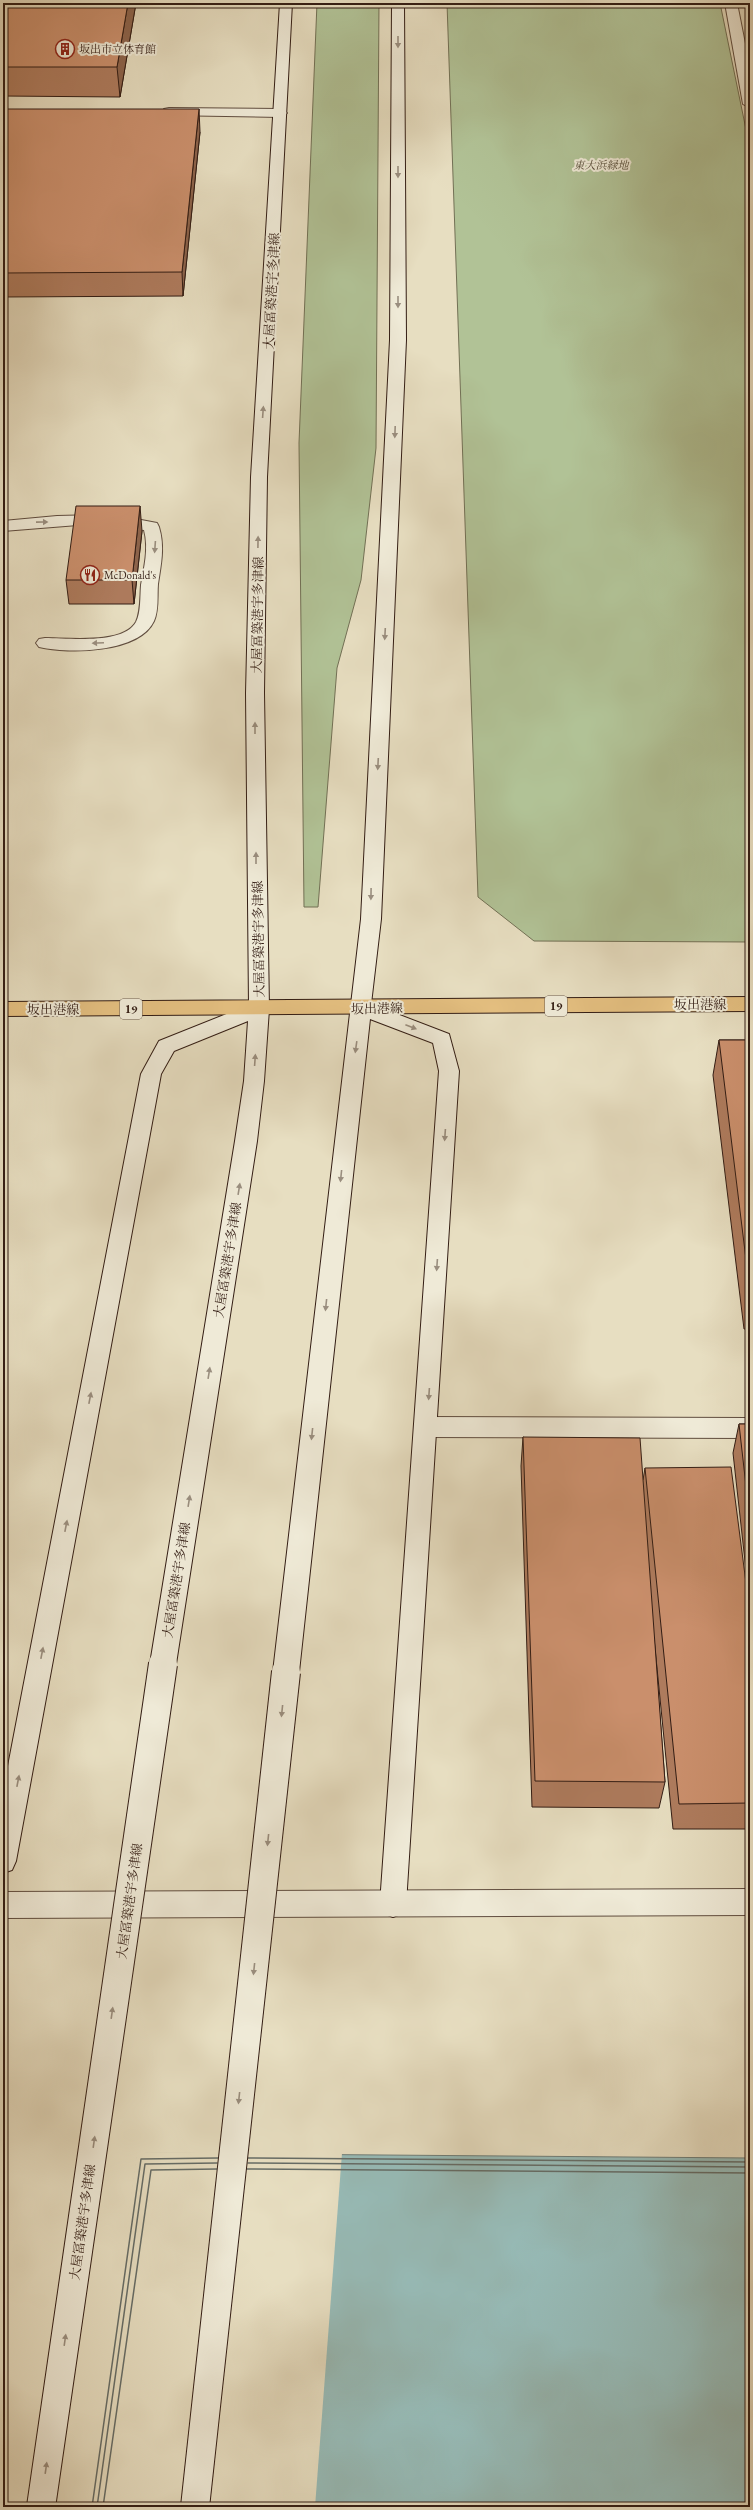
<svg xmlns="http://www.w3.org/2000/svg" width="753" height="2510" font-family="'EB Garamond','Noto Serif JP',serif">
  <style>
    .green { fill: #b1c296; stroke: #727055 }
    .water { fill: #97bbb7; stroke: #6f7c76 }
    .pier { fill: #e7dec1 }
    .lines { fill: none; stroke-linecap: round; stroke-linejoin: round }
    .shore { stroke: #656c66; stroke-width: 1.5 }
    .service-casing { stroke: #604d3f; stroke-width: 2 }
    .minor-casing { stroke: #604d3f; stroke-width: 2 }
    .secondary-casing { stroke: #331d14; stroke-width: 2 }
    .primary-casing { stroke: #331d14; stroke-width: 2 }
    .service { fill: #efead7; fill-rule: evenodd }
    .minor { fill: #efead7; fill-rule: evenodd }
    .secondary { fill: #efead7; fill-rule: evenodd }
    .primary { fill: #e4bf80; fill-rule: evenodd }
    .secondary-bridge-casing { stroke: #331d14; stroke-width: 30; stroke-linecap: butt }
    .secondary-bridge { stroke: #efead7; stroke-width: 28 }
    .wall { fill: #ae7b5d; stroke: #331d14 }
    .shaded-wall { fill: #8d644c; stroke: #331d14 }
    .building { fill: #ca8f6c; stroke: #331d14 }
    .oneway { fill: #9a8e7f }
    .labels { text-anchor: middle; stroke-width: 4; stroke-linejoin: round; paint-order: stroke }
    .far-poi-label { font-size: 11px; fill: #331d14; stroke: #efead7; text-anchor: start }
    .far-park-label { font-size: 11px; font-style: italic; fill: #594f3b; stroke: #efead7 }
    .shield { fill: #efead7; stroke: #6b5a4e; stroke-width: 1 }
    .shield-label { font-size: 12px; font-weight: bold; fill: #331d14 }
    .street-label { font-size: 13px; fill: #331d14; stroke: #efead7 }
  </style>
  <rect width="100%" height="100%" fill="#e7dec1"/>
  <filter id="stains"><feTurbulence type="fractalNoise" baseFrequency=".005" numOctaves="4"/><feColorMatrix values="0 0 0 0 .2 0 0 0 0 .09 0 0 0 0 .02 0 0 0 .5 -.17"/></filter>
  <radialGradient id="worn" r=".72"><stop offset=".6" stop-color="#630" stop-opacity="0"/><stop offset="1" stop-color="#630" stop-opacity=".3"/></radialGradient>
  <g class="green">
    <polygon points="317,3 379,3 376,448 361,580 337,668 318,907 304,907 299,443"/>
    <polygon points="447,3 720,3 750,149 750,942 534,941 478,897"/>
  </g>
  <polygon class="water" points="138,2153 750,2158 750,2507 88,2507"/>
  <polygon class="pier" points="137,2152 342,2153 315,2507 86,2507"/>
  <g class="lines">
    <g class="shore">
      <polyline points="248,2158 750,2162"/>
      <polyline points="248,2163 750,2167"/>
      <polyline points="247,2169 750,2173"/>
      <polyline points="92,2507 141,2159 218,2158"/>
      <polyline points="97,2507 145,2164 217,2163"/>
      <polyline points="103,2507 151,2170 217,2169"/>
    </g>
    <g class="service-casing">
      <g id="service">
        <path d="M98 515 136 519 157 523 159 527C165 547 161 564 158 584 157 596 159 610 154 621 139 653 69 654 39 647L36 643 39 639 45 638C68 638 123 645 136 622 141 612 140 597 141 585 144 567 149 549 144 530L78 525 3 531V521L57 516Z"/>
        <polygon points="427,1417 750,1418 750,1438 427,1437 419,1434 415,1427 419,1420"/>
      </g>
    </g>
    <g class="minor-casing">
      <g id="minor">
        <polygon points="725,3 737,3 750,69 750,108 743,104"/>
        <polygon points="169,108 280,109 287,113 280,117 164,115 162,112 164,109"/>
        <polygon points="750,1889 750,1915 3,1918 3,1892"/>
      </g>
    </g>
    <g class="secondary-casing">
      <g id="secondary">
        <polygon points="280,3 292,3 267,477 264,693 269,1009 264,1081 257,1141 176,1664 172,1672 163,1675 154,1672 150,1664 235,1141 244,1081 248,1021 174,1051 161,1074 16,1861 12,1870 3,1873 3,1792 141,1074 159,1041 249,1005 246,693 251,477"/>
        <polygon points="392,3 404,3 406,340 381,919 371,1004 449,1034 459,1071 406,1904 403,1913 393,1917 383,1913 380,1904 439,1071 433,1043 370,1019 299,1672 295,1680 286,1683 277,1680 273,1672 361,919 390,340"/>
      </g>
    </g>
    <g class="primary-casing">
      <polygon id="primary" points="750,997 750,1011 3,1016 3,1002"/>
    </g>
    <use href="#service" class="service"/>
    <use href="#minor" class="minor"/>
    <use href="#secondary" class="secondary"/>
    <use href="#primary" class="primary"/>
    <g class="secondary-bridge-casing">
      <g id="secondary-bridge">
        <polyline points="41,2507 163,1664"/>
        <polyline points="195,2507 286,1672"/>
      </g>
    </g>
    <use href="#secondary-bridge" class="secondary-bridge"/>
  </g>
  <g class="wall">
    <polygon points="3,3 136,3 120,97 3,96"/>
    <polygon points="3,109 200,132 183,296 3,297"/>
    <polygon points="142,531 134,604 69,604 66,580"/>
    <polygon points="719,1040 750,1040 750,1329 744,1329 713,1075"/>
    <polygon points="739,1424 750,1424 750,1606 733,1453"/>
    <polygon points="523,1437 643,1480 645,1468 750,1614 750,1829 673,1829 654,1638 665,1782 659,1808 532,1807 521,1466"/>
  </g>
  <g class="shaded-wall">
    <polygon points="128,3 136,3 120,97 117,67"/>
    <polygon points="199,109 200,132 183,296 182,272"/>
    <polygon points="140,506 142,531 134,604 132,580"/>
  </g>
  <g class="building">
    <polygon points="3,3 128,3 117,67 3,67"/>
    <polygon points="3,109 199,109 182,272 3,273"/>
    <polygon points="76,506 140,506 132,580 66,580"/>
    <polygon points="719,1040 750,1040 750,1292"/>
    <polygon points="739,1424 750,1424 750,1522"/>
    <polygon points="523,1437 640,1438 665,1782 535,1781"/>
    <polygon points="731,1467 750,1614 750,1803 679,1804 645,1468"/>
  </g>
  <defs><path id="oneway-solid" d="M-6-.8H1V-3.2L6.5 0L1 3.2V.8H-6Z"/></defs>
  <g class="oneway">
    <use href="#oneway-solid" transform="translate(398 42) rotate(90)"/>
    <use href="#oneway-solid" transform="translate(398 172) rotate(90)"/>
    <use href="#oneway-solid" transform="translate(398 302) rotate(90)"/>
    <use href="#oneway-solid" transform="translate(263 412) rotate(-86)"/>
    <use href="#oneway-solid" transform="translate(395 432) rotate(92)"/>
    <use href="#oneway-solid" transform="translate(42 522) rotate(-1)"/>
    <use href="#oneway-solid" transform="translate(258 542) rotate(-89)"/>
    <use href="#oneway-solid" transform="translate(155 547) rotate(94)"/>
    <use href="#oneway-solid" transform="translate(385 634) rotate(93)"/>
    <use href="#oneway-solid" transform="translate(98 643) rotate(177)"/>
    <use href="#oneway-solid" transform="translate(255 728) rotate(-90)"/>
    <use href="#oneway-solid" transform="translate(378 764) rotate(93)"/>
    <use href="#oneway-solid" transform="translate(256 858) rotate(-90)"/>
    <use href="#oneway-solid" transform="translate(371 894) rotate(91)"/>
    <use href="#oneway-solid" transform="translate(411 1027) rotate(21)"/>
    <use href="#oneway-solid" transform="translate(356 1047) rotate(98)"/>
    <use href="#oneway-solid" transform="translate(255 1060) rotate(-86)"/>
    <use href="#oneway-solid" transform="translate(445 1135) rotate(94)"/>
    <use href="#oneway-solid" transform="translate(341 1176) rotate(96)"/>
    <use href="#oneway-solid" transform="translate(239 1189) rotate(-81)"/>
    <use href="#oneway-solid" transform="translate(437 1265) rotate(94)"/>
    <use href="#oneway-solid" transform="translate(326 1305) rotate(96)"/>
    <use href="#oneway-solid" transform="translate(209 1373) rotate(-81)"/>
    <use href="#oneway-solid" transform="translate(429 1394) rotate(94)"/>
    <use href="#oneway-solid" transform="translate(90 1398) rotate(-79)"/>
    <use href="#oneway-solid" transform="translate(312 1434) rotate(96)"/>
    <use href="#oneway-solid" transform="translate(189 1501) rotate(-81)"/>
    <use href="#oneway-solid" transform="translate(66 1526) rotate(-79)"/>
    <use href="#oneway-solid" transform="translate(42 1653) rotate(-79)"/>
    <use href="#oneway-solid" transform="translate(282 1711) rotate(96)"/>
    <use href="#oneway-solid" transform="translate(18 1781) rotate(-79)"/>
    <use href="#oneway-solid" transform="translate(268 1840) rotate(96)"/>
    <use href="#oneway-solid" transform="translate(254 1969) rotate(96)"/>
    <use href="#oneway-solid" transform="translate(112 2013) rotate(-82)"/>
    <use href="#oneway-solid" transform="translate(239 2098) rotate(96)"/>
    <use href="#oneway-solid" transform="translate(94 2142) rotate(-82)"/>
    <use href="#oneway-solid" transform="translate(65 2340) rotate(-82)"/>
    <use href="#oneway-solid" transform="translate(46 2468) rotate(-82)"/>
  </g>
  <defs>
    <g id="building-ring" transform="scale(1)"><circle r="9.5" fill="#efead7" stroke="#8f2418" stroke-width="1.5"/><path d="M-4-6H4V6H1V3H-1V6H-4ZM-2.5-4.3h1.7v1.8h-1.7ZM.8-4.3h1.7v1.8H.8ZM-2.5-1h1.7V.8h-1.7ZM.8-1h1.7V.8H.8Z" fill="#8f2418"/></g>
    <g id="restaurant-ring" transform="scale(1)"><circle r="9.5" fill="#efead7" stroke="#8f2418" stroke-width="1.5"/><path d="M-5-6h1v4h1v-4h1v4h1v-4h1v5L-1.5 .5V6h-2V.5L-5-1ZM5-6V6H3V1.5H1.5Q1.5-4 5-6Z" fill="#8f2418"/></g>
  </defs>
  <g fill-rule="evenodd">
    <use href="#building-ring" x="65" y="49"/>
    <use href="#restaurant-ring" x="90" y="575"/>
  </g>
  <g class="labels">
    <g class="far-poi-label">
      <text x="79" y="53">坂出市立体育館</text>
      <text x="104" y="579">McDonald's</text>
    </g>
    <g class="far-park-label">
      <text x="601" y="169">東大浜緑地</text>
    </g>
    <g class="shield">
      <rect x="545" y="996" width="22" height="20" rx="3"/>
      <rect x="120" y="999" width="22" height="20" rx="3"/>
    </g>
    <g class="shield-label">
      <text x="556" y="1010">19</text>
      <text x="131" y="1013">19</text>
    </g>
    <g class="street-label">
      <text transform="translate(271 291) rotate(-87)" y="5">大屋冨築港宇多津線</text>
      <text transform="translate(257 615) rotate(-89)" y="5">大屋冨築港宇多津線</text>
      <text transform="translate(258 939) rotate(-91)" y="5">大屋冨築港宇多津線</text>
      <text x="700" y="1009">坂出港線</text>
      <text transform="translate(377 1008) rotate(-1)" y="5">坂出港線</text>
      <text x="53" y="1014">坂出港線</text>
      <text transform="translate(227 1260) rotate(-81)" y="5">大屋冨築港宇多津線</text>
      <text transform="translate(176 1580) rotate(-81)" y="5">大屋冨築港宇多津線</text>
      <text transform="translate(129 1901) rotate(-82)" y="5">大屋冨築港宇多津線</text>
      <text transform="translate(82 2222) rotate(-82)" y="5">大屋冨築港宇多津線</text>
    </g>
  </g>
  <rect width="753" height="2510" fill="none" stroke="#e7dec1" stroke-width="16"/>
  <rect x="4" y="4" width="745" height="2502" fill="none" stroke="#331d14" stroke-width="2"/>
  <rect x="8" y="8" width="737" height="2494" fill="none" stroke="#331d14"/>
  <rect width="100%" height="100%" filter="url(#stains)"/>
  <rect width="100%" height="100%" fill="url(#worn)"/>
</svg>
